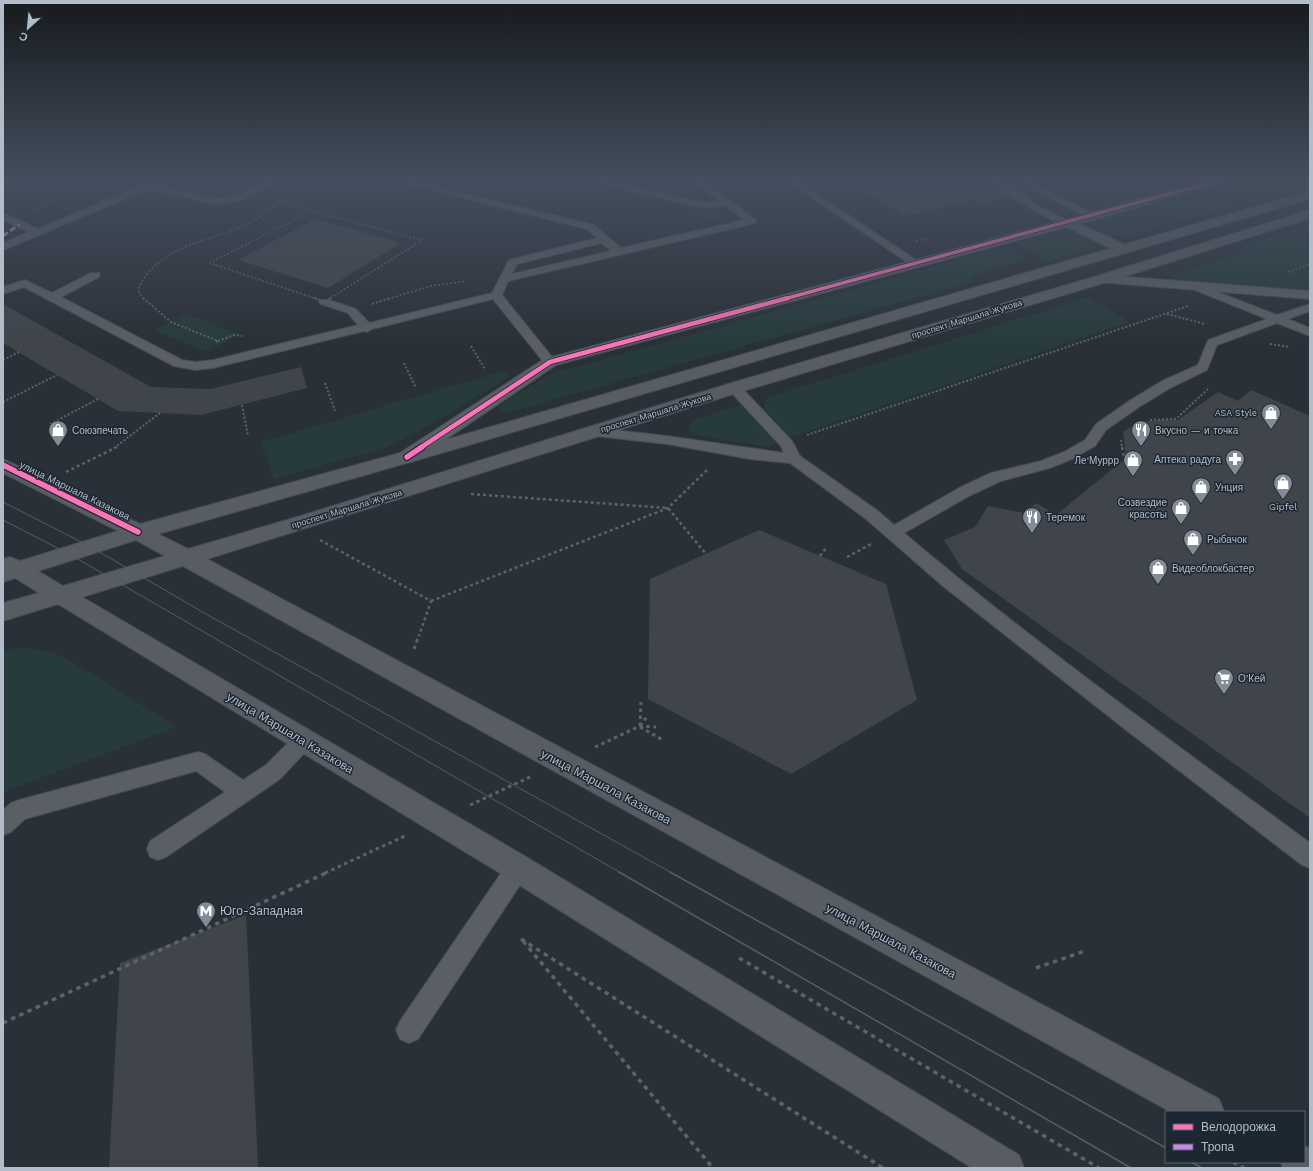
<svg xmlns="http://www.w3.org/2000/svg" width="1313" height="1171" font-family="'Work Sans',sans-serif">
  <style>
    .green { fill: #273b3d }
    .building { fill: #3f454b }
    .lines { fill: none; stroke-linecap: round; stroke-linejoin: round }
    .lane-casing { stroke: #484c52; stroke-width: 2 }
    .street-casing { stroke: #484c52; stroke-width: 2 }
    .secondary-casing { stroke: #484c52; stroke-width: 2 }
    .path-far4 { stroke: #5d6369; stroke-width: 1.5; stroke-dasharray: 2 2; stroke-linecap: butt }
    .path-far3 { stroke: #5d6369; stroke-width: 2; stroke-dasharray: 2 2; stroke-linecap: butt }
    .path-far2 { stroke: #5d6369; stroke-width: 2.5; stroke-dasharray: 3 3; stroke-linecap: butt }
    .path-far1 { stroke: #5d6369; stroke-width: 3; stroke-dasharray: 3.5 3.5; stroke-linecap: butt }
    .path { stroke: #5d6369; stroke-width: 3.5; stroke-dasharray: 4.5 4.5; stroke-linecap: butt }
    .lane { fill: #5a5e65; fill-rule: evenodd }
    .street { fill: #5a5e65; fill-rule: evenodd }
    .secondary { fill: #585d64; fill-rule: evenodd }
    .tram-far1 { stroke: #585d63; stroke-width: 1 }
    .tram { stroke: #585d63; stroke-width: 1.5 }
    .quiet { stroke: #c787e3; stroke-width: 3; stroke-dasharray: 6 3; stroke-linecap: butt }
    .cycleway-far2-casing { stroke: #1d2732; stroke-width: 5 }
    .cycleway-far1-casing { stroke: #1d2732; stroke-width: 6 }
    .cycleway-casing { stroke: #1d2732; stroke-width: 8 }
    .cycleway-far2 { stroke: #fb73b8; stroke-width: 3.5 }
    .cycleway-far1 { stroke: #fb73b8; stroke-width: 4.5 }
    .cycleway { stroke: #fb73b8; stroke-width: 5.5 }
    .labels { text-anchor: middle; stroke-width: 3; stroke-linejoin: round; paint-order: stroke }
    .far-street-label { font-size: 9px; fill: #b3bdc9; stroke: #1d2732 }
    .far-poi-label { font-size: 9px; fill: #b3bdc9; stroke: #1d2732; text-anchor: end }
    .poi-label { font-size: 10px; fill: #b3bdc9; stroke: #1d2732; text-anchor: start }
    .street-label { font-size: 10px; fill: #b3bdc9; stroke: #1d2732 }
    .near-street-label { font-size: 12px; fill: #b3bdc9; stroke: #1d2732 }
    .near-poi-label { font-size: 12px; fill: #b3bdc9; stroke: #1d2732; text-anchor: start }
  </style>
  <rect width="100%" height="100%" fill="#2a3037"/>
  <g class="green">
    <polygon points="1158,180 1173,182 1108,199 1101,195"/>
    <polygon points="1246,180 1310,180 1310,184 1123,238 1103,234 1091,225 1092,223"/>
    <polygon points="698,210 720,215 722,217 695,224 684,220"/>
    <polygon points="1310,225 1310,290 1181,282 1171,276 1249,251 1241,247"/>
    <path d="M1063 230C1075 232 1089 234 1098 243L1097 247 1048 261 1016 243Z"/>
    <polygon points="1006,246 1028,259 970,276 977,281 509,412 503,412 499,409 502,404 551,374"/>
    <polygon points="1088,297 1130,322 790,437 764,408 766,398"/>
    <polygon points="186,314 239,334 207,352 154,331"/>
    <polygon points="504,371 509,377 425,428 387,447 274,479 261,442"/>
    <polygon points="741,405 777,442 769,447 703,436 693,433 688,429 690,424 696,419"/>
    <polygon points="15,648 38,649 56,654 96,676 176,727 3,792 3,651"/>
  </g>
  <g class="building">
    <polygon points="846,180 989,180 1010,197 982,204 974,200 906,216"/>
    <polygon points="1004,180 1014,180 1034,191 1024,194"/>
    <polygon points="315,219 401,243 328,288 238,260"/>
    <polygon points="3,304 151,387 210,389 301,367 307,388 201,415 118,411 3,343"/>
    <polygon points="1251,390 1310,416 1310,818 962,569 944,540 975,527 988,506 1024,513 1036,503 1056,515 1126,458 1123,432 1137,423 1156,420 1178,420 1218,392 1238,401"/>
    <polygon points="759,530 886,584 917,700 791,774 648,699 650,579"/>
    <polygon points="246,915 258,1168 109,1168 120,963"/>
  </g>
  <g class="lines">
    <g class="lane-casing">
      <g id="lane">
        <path d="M266 180H278C272 186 262 190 254 194 206 217 188 189 144 191L3 250V243L29 232 3 220V213L38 229 142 185 163 186 203 197 223 198 240 194Z"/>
        <path d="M392 180H409L594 225 621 248 744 220 726 206 709 208 694 206 585 180H603L694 200 709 202 719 201 693 180H703L757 221 752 224 508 281 502 295 556 362 550 366 546 365 493 299 372 329 367 332 364 331 213 368 195 370 174 366 24 287 3 294V287L25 280 52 293 91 273H99L100 275 99 277 61 297 182 360 195 362 213 360 358 325 348 313 321 304 319 302 321 300H329L356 309 369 323 492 293 509 260 597 238 587 229ZM602 243 611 251 512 274 517 264Z"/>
        <polygon points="785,180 796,180 922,264 917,267 913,266"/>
        <path d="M990 180H1001L1040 207 1073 223 1071 225C1058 228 1000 191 990 180Z"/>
        <polygon points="1015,180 1027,180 1097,216 1095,218 1089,218"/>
        <path d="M1194 283 1277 315 1310 304V311L1288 319 1310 328V336L1277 323 1217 345 1207 370 1172 387 1139 407 1106 430 1095 446 1074 458 1050 468 1001 481 971 495 904 533C1034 643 1173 742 1310 843V868L1302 865 1130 733 944 587 866 519 790 463 750 459 667 444 596 436 591 435 589 432 591 429 596 428 667 436 784 453 781 446 727 388 729 385H739L792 441 800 456 878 511 894 525 961 487 991 473 1041 461 1064 452 1085 440 1096 424 1129 401 1162 381 1198 365 1208 340 1267 319 1190 288 1188 286Z"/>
        <polygon points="303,732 310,735 313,741 310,747 280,779 166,857 158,860 150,857 147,849 150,841 225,792 196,771 25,819 11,832 3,835 3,810 11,803 19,800 198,752 205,754 243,780 266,765 296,735"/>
        <polygon points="518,857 526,860 529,868 526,876 418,1039 409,1043 400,1039 396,1030 400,1021 510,860"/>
      </g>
    </g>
    <g class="street-casing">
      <g id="street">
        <polygon points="1206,180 1226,180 1224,182 1080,224 1128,246 1130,249 1128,252 1118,252 1067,227 556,365 414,461 407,463 400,461 398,457 400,453 544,359 1064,220"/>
        <polygon points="1102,275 1310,291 1310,299 1097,282 1095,279 1097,276"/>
      </g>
    </g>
    <g class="secondary-casing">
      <g id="secondary">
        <path d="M1310 191V199L414 461 158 534 188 549 297 517 728 384 1097 276 1310 210V218L1107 282 740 392 207 559 1219 1099 1224 1112H1171L183 566 82 597 528 858 1019 1155 1024 1168H972L508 878 58 604 3 621V603L39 593 15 578 3 582V559L10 557 20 561 118 531 3 473V459L140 524 400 453ZM136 540 165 556 63 586 38 571Z"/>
        <polygon points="1304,1146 1310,1148 1310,1168 1283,1168 1281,1162 1304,1162"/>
      </g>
    </g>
    <g class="path-far4">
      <polyline points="288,194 296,187 314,180"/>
      <polyline points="279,202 305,207 311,210"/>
      <polyline points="37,210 82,180"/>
      <polyline points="916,241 928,238"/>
      <polyline points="1288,272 1310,264"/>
      <path d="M144 299 139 293C138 285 143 280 147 274 172 244 209 241 243 226 257 220 271 209 283 198"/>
      <polyline points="317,299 210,263 311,211 422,240 329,299"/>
      <polyline points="388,299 431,286 466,281"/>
    </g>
    <g class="path-far3">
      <polyline points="143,298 171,322 218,341 216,342"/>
      <polyline points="314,298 325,302 331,298"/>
      <polyline points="372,304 391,298"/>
      <polyline points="1167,314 1205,324"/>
      <polyline points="218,341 234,335 242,336"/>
      <polyline points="1270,344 1290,347"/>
      <polyline points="471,346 485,369"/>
      <polyline points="3,360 19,352"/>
      <polyline points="404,363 416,388"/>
      <polyline points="325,383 335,411"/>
      <polyline points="3,402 57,375"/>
      <polyline points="242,405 248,436"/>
      <polyline points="1150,420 1176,419 1209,388"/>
      <polyline points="50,424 98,399"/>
      <polyline points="807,435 1188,306"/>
      <polyline points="1121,440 1122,448"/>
      <polyline points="114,448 160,413"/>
    </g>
    <g class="path-far2">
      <polyline points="1122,447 1124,457"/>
      <polyline points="66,472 117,447"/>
      <polyline points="471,494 668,508 706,554"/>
      <polyline points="320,540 431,601 419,636"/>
      <polyline points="820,556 826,548"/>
      <polyline points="847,557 871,544"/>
      <polyline points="431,601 668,508 709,468"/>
    </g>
    <g class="path-far1">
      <polyline points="414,649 419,635"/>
      <polyline points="640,726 641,702"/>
      <polyline points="640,726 648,715"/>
      <polyline points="640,727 663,740"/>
      <polyline points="595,747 640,726 656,727"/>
      <polyline points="470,805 532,776"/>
      <polyline points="325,873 407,835"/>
    </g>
    <g class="path">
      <polyline points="521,939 883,1168"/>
      <polyline points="523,941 713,1168"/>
      <polyline points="739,958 1099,1168"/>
      <polyline points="1036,968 1085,951"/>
      <polyline points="3,1023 328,872"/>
      <polyline points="1233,1162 1244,1168"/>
    </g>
    <use href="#lane" class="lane"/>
    <use href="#street" class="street"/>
    <use href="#secondary" class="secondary"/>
    <g class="tram-far1">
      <polyline points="3,502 91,547 206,614 672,873"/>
      <polyline points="3,520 69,554 621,873"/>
    </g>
    <g class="tram">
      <polyline points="619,872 1131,1168"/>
      <polyline points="670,872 1166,1148"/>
      <polyline points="1191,1162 1202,1168"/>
    </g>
    <polyline class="quiet" points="3,236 20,224"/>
    <g class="cycleway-far2-casing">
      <polyline id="cycleway-far2" points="784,299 1220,180"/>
    </g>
    <g class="cycleway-far1-casing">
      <polyline id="cycleway-far1" points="420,448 550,362 788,298"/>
    </g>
    <g class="cycleway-casing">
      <g id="cycleway">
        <polyline points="407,457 422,447"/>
        <polyline points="3,465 138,532"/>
      </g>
    </g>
    <use href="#cycleway-far2" class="cycleway-far2"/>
    <use href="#cycleway-far1" class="cycleway-far1"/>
    <use href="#cycleway" class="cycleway"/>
  </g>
  <linearGradient id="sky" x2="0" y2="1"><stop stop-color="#171a1e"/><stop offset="0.52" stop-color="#444e5e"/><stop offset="1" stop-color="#444e5e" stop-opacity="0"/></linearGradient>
  <rect width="1313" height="344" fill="url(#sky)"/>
  <defs>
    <g id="shop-pin" transform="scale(1)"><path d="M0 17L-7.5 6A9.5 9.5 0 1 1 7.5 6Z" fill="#838c96" stroke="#1d2732"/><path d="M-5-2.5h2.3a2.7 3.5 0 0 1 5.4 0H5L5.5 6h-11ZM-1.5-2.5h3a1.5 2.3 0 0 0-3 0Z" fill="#fff"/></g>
    <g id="restaurant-pin" transform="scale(1)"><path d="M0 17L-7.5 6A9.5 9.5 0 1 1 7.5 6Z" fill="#838c96" stroke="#1d2732"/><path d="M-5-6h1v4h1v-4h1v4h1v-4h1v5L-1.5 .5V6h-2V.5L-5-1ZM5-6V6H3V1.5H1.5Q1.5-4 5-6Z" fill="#fff"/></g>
    <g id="pharmacy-pin" transform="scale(1)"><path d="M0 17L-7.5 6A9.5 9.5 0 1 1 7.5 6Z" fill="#838c96" stroke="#1d2732"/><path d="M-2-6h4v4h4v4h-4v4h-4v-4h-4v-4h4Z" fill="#fff"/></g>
    <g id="supermarket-pin" transform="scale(1)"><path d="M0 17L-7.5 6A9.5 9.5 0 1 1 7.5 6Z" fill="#838c96" stroke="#1d2732"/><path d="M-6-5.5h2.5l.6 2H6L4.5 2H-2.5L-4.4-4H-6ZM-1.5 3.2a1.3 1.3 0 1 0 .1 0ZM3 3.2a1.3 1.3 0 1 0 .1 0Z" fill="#fff"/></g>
    <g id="metro-pin" transform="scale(1)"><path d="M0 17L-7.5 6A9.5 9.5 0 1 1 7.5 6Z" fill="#838c96" stroke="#1d2732"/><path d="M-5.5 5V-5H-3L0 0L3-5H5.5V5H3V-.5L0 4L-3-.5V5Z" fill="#fff"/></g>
  </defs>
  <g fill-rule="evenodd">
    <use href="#shop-pin" x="1271" y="413"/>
    <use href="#shop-pin" x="58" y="430"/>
    <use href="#restaurant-pin" x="1141" y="430"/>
    <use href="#pharmacy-pin" x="1235" y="459"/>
    <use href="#shop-pin" x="1133" y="460"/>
    <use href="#shop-pin" x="1283" y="483"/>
    <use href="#shop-pin" x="1201" y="487"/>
    <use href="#shop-pin" x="1181" y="508"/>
    <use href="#restaurant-pin" x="1032" y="517"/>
    <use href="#shop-pin" x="1193" y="539"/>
    <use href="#shop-pin" x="1158" y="568"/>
    <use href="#supermarket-pin" x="1224" y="678"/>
    <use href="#metro-pin" x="206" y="911"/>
  </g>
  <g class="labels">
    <g class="far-street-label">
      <text transform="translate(967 319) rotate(-17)" y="3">проспект Маршала Жукова</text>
      <text transform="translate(656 413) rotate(-17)" y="3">проспект Маршала Жукова</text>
      <text transform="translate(347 509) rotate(-17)" y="3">проспект Маршала Жукова</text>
    </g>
    <g class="far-poi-label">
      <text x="1257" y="416">ASA Style</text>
    </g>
    <g class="poi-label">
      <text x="72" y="434">Союзпечать</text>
      <text x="1155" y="434">Вкусно — и точка</text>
      <text x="1221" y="463" text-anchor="end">Аптека радуга</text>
      <text x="1119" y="464" text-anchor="end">Ле'Муррр</text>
      <text x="1215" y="491">Унция</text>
      <text x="1167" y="506" text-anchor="end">Созвездие<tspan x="1167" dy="12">красоты</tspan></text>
      <text x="1283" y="510" text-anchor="middle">Gipfel</text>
      <text x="1046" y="521">Теремок</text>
      <text x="1207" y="543">Рыбачок</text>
      <text x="1172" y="572">Видеоблокбастер</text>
      <text x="1238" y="682">О’Кей</text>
    </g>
    <g class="street-label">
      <text transform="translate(75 490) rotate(26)" y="4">улица Маршала Казакова</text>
    </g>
    <g class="near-street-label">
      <text transform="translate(290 733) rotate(31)" y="4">улица Маршала Казакова</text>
      <text transform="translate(606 787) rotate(28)" y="4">улица Маршала Казакова</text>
      <text transform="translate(891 941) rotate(28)" y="4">улица Маршала Казакова</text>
    </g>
    <g class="near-poi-label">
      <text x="220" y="915">Юго-Западная</text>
    </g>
  </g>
  <rect width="1313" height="1171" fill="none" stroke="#b3bdc9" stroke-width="8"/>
  <rect x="1165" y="1111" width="140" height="52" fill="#1d2732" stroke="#59636e"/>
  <rect x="1173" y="1124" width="20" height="6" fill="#fb73b8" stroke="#59636e"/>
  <text x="1201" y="1131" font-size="12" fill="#b3bdc9">Велодорожка</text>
  <rect x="1173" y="1144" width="20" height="6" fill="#c787e3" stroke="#59636e"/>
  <text x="1201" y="1151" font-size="12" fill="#b3bdc9">Тропа</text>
  <g transform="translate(28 28) rotate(207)" stroke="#1d2732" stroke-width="3" paint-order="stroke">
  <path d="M0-3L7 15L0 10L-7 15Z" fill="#b3bdc9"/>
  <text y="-6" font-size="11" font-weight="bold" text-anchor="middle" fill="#b3bdc9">С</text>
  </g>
</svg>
